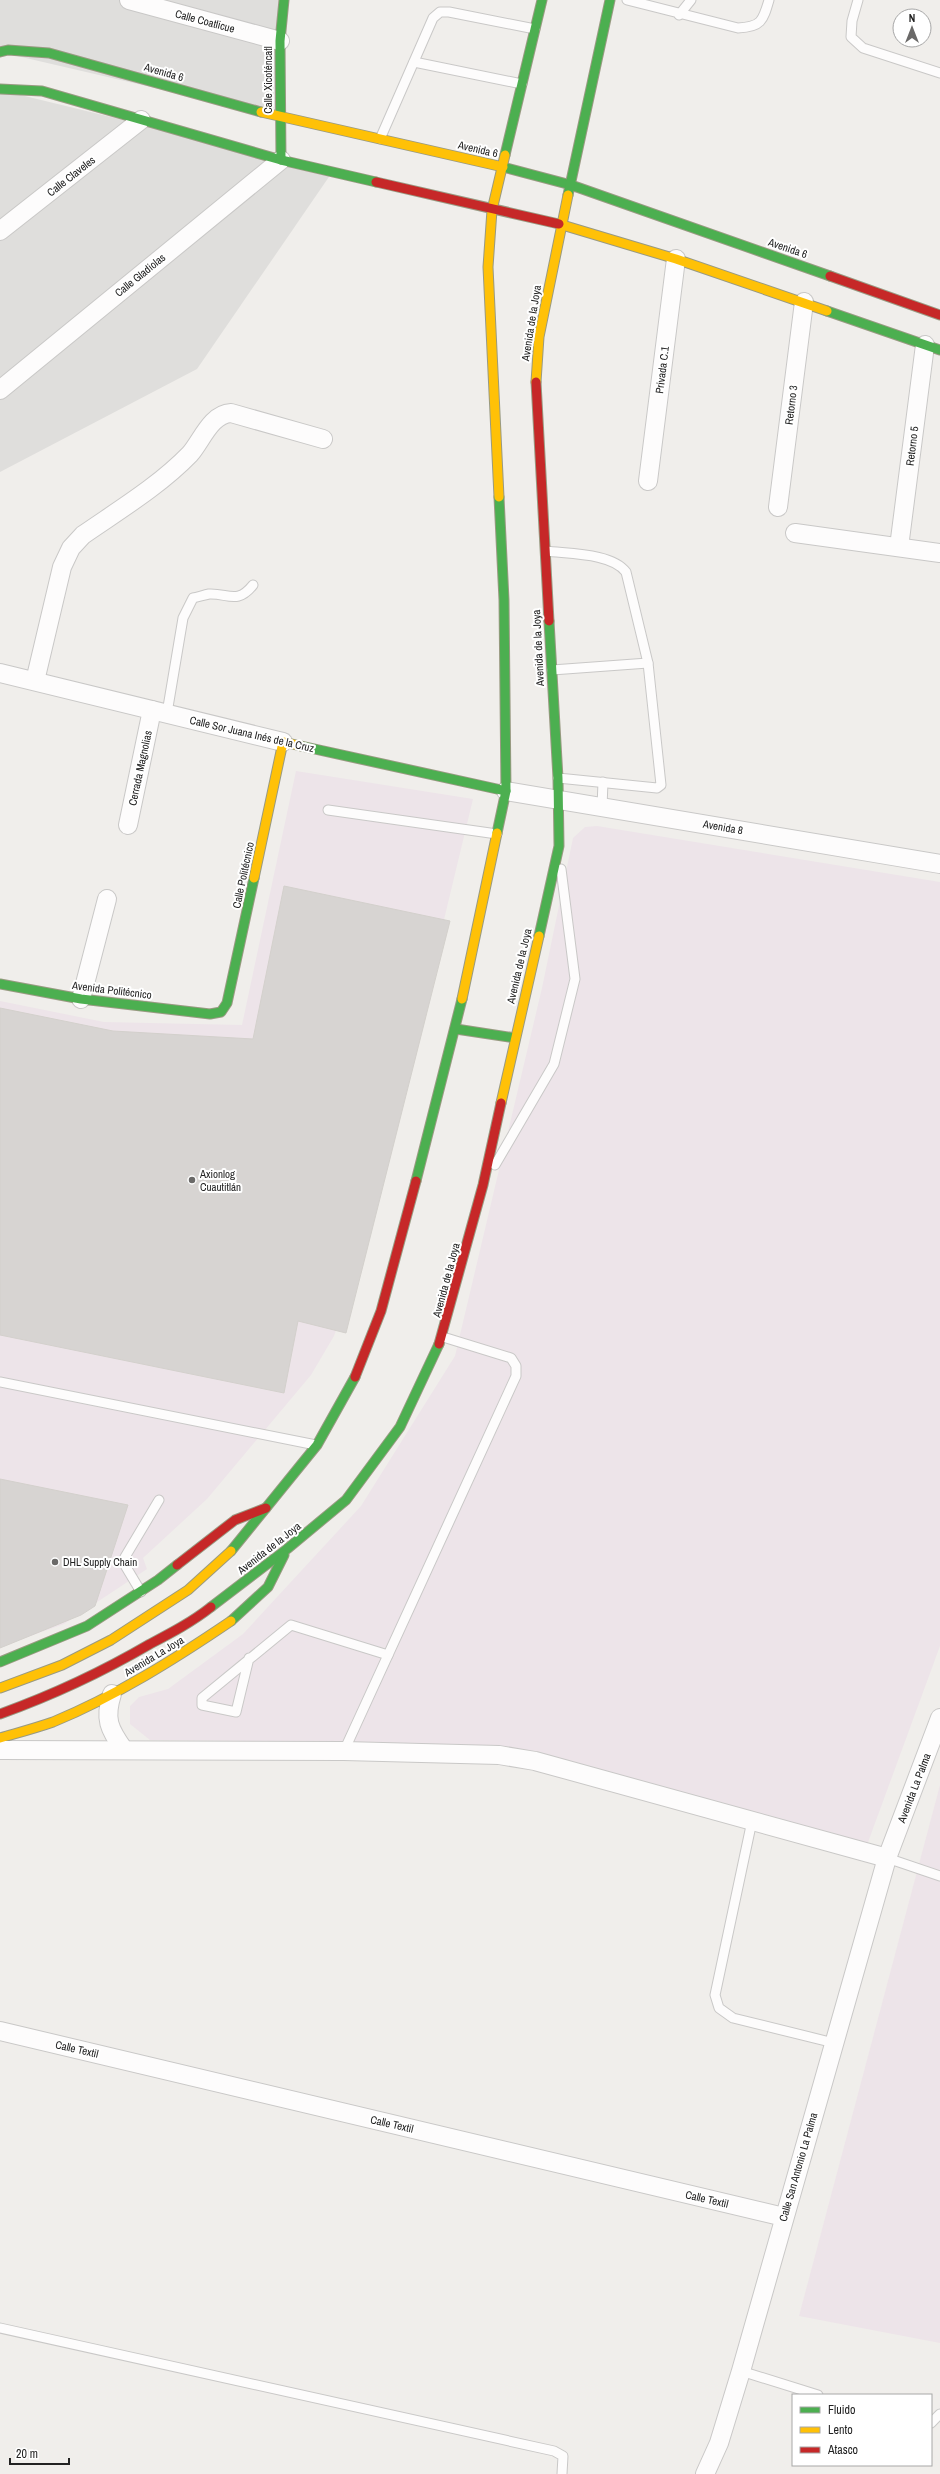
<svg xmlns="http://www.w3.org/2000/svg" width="940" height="2474" font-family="'Archivo Narrow',sans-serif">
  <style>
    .residential { fill: #dfdedc }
    .industrial { fill: #ede4e9 }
    .building { fill: #d7d4d2; stroke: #d3d0cc }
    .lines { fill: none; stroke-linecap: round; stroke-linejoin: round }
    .lane-casing { stroke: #c9c8c7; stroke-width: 11 }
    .street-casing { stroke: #c9c8c7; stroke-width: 20 }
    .fast-casing { stroke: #999a82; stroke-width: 11 }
    .slow-casing { stroke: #999a82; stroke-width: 11 }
    .jam-casing { stroke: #999a82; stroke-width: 11 }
    .lane { stroke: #fdfcfc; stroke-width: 9 }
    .street { stroke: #fdfcfc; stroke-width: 18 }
    .fast { stroke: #4caf50; stroke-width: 9 }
    .slow { stroke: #ffc107; stroke-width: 9 }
    .jam { stroke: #c62828; stroke-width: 9 }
    .poi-dot { fill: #6a6968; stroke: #fff; stroke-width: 1.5 }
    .labels { text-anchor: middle; stroke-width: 4; stroke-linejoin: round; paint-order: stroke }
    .street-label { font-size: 11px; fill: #222; stroke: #fff }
    .poi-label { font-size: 11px; fill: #222; stroke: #fff; text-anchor: start }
  </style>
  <rect width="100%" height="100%" fill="#f0eeeb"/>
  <g class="residential">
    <polygon points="0,0 283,0 280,117 0,52"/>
    <polygon points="0,90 333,171 197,369 0,472"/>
  </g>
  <g class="industrial">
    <polygon points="296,771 473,799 366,1244 334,1336 311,1375 207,1499 143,1558 147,1569 64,1624 0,1647 0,1001 104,1022 242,1025"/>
    <polygon points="597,826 940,882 940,1646 867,1845 514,1750 252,1741 150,1740 130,1724 130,1706 139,1697 168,1689 243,1634 361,1506 455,1356 542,988 573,838 585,827"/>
    <polygon points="940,1785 940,2343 799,2316"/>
  </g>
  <g class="building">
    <polygon points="284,886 450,921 346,1333 298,1321 284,1393 0,1335 0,1008 113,1031 253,1039"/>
    <polygon points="0,1479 128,1505 95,1606 81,1615 0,1648"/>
  </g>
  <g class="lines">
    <g class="lane-casing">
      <g id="lane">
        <path d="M627 0 738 28C761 27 763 21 769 0"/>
        <polyline points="858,0 852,21 851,37 863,48 940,73"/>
        <polyline points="679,15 691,0"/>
        <polyline points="414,62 522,84"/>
        <polyline points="380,139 433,18 440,12 449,12 535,29"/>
        <path d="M546 551C569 554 612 553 626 572L648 663 552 670"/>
        <path d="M167 713 183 618 193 598C198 597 204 595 209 594 228 593 237 605 253 585"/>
        <polyline points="558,778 657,788 661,785 648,663"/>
        <polyline points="602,807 603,782"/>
        <polyline points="328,810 497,834"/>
        <polyline points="495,1165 554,1064 575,979 561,869"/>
        <polyline points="0,1382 316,1445"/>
        <polyline points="141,1592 126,1567 125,1557 159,1500"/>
        <polyline points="249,1658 236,1712 202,1705 202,1698 291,1625 388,1655"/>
        <polyline points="344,1751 516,1376 516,1366 511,1358 443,1337"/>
        <polyline points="752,1821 715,1995 719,2008 733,2018 834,2043"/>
        <polyline points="887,1858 940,1876"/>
        <polyline points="0,2328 554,2451 563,2456 562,2474"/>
        <polyline points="741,2371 818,2395"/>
        <polyline points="931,2423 940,2414"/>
      </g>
    </g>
    <g class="street-casing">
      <g id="street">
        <polyline points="129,0 280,41"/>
        <polyline points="0,231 141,120"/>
        <polyline points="0,390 281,160"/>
        <polyline points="648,481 676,259"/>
        <polyline points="778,507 804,302"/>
        <polyline points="795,533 940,553"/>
        <polyline points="899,547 925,345"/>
        <polyline points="0,673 283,742"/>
        <path d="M35 681 62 567 71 548 83 535C119 510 159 486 190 454 202 440 211 414 231 413L323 439"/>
        <polyline points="506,791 940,864"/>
        <polyline points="128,825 152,710"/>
        <polyline points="81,999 107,899"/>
        <path d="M112 1694C104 1719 109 1729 124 1750"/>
        <polyline points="0,1750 344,1751 499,1755 535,1761 887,1858"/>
        <polyline points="0,2031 784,2217"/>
        <polyline points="705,2474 719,2443 741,2371 887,1858 940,1718"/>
      </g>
    </g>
    <g class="fast-casing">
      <g id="fast">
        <polyline points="0,52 8,50 49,53 261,112"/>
        <polyline points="0,89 42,91 281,160 376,182"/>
        <polyline points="505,155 542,0"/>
        <polyline points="281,160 280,41 284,0"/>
        <polyline points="503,167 571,185 830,276"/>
        <polyline points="568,195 610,0"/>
        <polyline points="827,311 940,350"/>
        <polyline points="301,746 506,791"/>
        <polyline points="497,833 506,791 504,600 499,497"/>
        <polyline points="539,936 559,846 558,778 549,621"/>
        <polyline points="0,984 81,999 210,1014 221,1012 227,1003 254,878"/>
        <polyline points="456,1029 515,1038"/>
        <polyline points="416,1181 462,999"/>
        <polyline points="231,1551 317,1445 355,1377"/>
        <polyline points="211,1607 287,1549 346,1500 400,1427 439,1344"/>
        <polyline points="231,1621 268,1587 284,1555"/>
        <polyline points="0,1662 87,1626 158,1580 177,1565"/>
      </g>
    </g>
    <g class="slow-casing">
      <g id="slow">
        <polyline points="261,112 503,167"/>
        <polyline points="559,224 676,259 827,311"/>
        <polyline points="536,382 539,337 568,195"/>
        <polyline points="499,497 488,267 492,210 505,155"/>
        <polyline points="254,878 283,742 301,746"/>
        <polyline points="462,999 497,833"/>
        <polyline points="501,1103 539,936"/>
        <polyline points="0,1688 62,1665 111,1640 188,1590 231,1551"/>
        <path d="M0 1738C17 1733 36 1728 53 1722 116 1696 175 1659 231 1621"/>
      </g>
    </g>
    <g class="jam-casing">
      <g id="jam">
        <polyline points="376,182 559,224"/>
        <polyline points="830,276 940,315"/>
        <polyline points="536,382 549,621"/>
        <polyline points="439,1344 483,1185 501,1103"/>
        <polyline points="355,1377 381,1311 416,1181"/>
        <polyline points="177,1565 235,1520 266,1508"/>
        <path d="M0 1714C53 1695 102 1672 150 1644 171 1633 192 1622 211 1607"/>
      </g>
    </g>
    <use href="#lane" class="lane"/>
    <use href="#street" class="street"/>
    <use href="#fast" class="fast"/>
    <use href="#slow" class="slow"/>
    <use href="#jam" class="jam"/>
  </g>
  <g class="poi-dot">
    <circle cx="192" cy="1180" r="4"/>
    <circle cx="55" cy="1562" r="4"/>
  </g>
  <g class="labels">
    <g class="street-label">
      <text transform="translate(205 21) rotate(15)" y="4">Calle Coatlicue</text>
      <text transform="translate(164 72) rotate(16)" y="4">Avenida 6</text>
      <text transform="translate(268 80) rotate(-90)" y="4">Calle Xicoténcatl</text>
      <text transform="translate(478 149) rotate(13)" y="4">Avenida 6</text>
      <text transform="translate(71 176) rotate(-38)" y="4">Calle Claveles</text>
      <text transform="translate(788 248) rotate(19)" y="4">Avenida 6</text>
      <text transform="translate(140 275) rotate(-39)" y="4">Calle Gladiolas</text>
      <text transform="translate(531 323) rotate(-81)" y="4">Avenida de la Joya</text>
      <text transform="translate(662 370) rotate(-83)" y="4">Privada C.1</text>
      <text transform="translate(791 405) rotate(-83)" y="4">Retorno 3</text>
      <text transform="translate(912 446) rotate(-83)" y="4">Retorno 5</text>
      <text transform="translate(538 648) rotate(-93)" y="4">Avenida de la Joya</text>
      <text transform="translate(252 734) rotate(13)" y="4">Calle Sor Juana Inés de la Cruz</text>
      <text transform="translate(140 768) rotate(-78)" y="4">Cerrada Magnolias</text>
      <text transform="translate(723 827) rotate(10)" y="4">Avenida 8</text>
      <text transform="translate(243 875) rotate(-78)" y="4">Calle Politécnico</text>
      <text transform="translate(519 966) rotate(-77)" y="4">Avenida de la Joya</text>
      <text transform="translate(112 990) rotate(7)" y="4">Avenida Politécnico</text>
      <text transform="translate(446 1280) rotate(-75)" y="4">Avenida de la Joya</text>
      <text transform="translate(269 1548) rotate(-38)" y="4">Avenida de la Joya</text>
      <text transform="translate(154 1656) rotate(-31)" y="4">Avenida La Joya</text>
      <text transform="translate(914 1788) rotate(-69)" y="4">Avenida La Palma</text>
      <text transform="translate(77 2049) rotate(13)" y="4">Calle Textil</text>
      <text transform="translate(392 2124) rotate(13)" y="4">Calle Textil</text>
      <text transform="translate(798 2167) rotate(-74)" y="4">Calle San Antonio La Palma</text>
      <text transform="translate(707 2199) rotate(13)" y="4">Calle Textil</text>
    </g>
    <g class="poi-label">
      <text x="200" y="1178">Axionlog<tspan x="200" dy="13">Cuautitlán</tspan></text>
      <text x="63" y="1566">DHL Supply Chain</text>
    </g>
  </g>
  <rect x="792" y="2394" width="140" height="72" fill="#ffffff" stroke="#a7a7a7"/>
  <rect x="800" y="2407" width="20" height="6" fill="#4caf50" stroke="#a7a7a7"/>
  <text x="828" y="2414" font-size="12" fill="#222222">Fluido</text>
  <rect x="800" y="2427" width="20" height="6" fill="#ffc107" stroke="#a7a7a7"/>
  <text x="828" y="2434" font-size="12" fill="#222222">Lento</text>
  <rect x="800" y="2447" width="20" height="6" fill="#c62828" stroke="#a7a7a7"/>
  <text x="828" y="2454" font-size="12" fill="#222222">Atasco</text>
  <g transform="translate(912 28)"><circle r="19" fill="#ffffff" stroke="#a7a7a7"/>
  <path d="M0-3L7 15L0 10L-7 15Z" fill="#6a6968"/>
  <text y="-6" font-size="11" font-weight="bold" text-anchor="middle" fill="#222222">N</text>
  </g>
  <path d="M10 2458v6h59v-6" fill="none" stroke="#222222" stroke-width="2"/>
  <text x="16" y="2458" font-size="12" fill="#222222" stroke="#ffffff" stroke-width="3" paint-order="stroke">20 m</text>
</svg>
